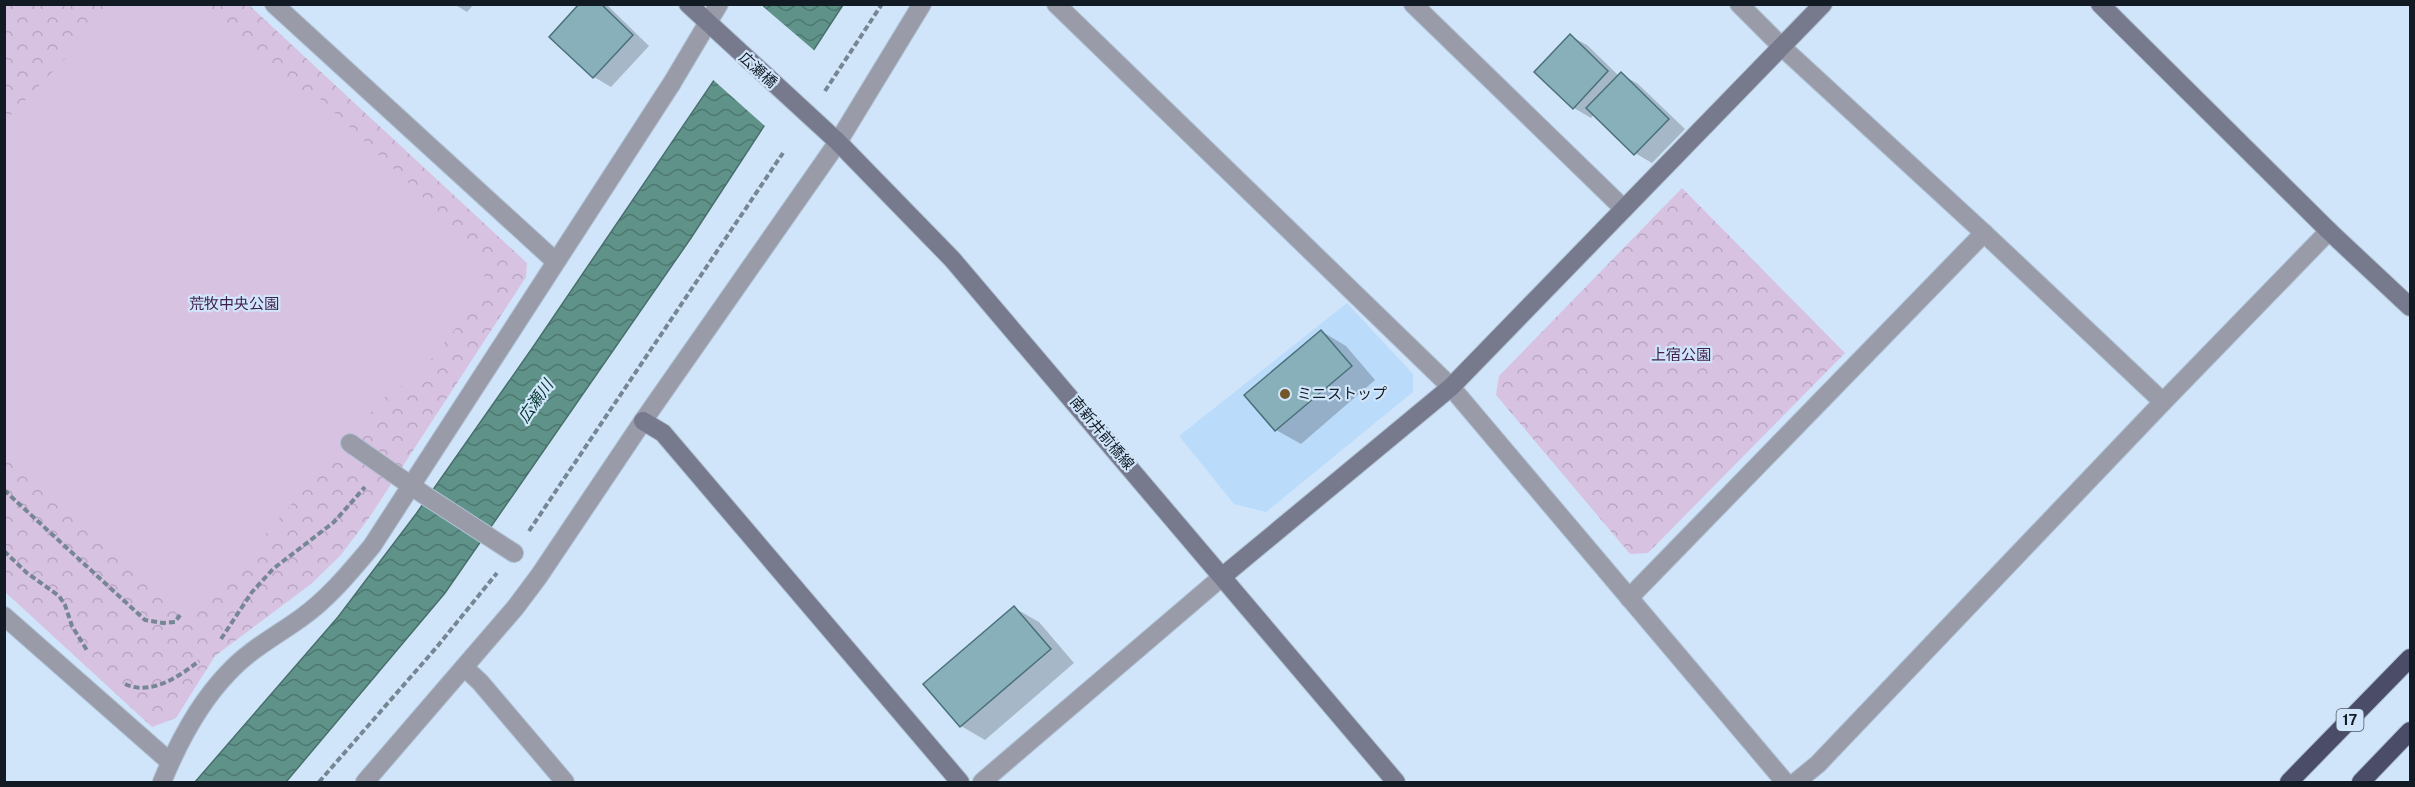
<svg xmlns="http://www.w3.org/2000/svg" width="2415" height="787" font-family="'Public Sans','Noto Sans JP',sans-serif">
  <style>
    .built { fill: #bbdbfa }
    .forest { fill: url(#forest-crowns) }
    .pitch { fill: #d8c2e2 }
    .water { fill: url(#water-waves); stroke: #486f6b; stroke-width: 1.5 }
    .pier { fill: #d0e5fa }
    .shadow { fill: #0003 }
    .building { fill: #88b0ba; stroke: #4a717a; stroke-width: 1.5 }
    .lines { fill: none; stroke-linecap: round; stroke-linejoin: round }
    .street-casing { stroke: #aec1d3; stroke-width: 20 }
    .secondary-casing { stroke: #aec1d3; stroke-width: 20 }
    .highway-casing { stroke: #aec1d3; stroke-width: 20 }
    .path { stroke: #768695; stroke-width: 4; stroke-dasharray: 6 3; stroke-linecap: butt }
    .street { stroke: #9a9ba9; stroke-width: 18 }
    .secondary { stroke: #77798d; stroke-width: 18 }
    .highway { stroke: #4b4c68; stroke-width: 18 }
    .poi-dot { fill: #73582a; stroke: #d0e5fa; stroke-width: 2 }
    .labels { text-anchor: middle; stroke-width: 4.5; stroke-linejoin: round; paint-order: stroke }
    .shield { fill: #d0e5fa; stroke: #4b5864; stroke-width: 1.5 }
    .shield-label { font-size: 14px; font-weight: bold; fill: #121b24 }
    .street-label { font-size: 15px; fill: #121b24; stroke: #d0e5fa }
    .park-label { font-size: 15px; fill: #41204e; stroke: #d0e5fa }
    .poi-label { font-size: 15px; fill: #121b24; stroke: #d0e5fa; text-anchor: start }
    .water-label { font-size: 16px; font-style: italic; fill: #02362f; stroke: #d0e5fa }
  </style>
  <defs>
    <pattern id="forest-crowns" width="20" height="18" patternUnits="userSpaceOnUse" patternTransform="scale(1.5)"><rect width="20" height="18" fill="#d8c2e2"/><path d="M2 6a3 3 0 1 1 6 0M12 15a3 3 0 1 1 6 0" fill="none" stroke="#b8a6c2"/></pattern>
    <pattern id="water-waves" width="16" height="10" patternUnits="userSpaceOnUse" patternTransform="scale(1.5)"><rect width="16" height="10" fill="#5f9389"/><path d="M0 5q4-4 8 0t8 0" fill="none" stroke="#4d7770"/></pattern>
  </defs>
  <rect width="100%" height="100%" fill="#d0e5fa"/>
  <polygon class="built" points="1347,303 1413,374 1413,392 1266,512 1234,504 1179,436"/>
  <g class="forest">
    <polygon points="4,5 249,5 527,263 526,277 369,518 340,556 311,584 215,656 176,718 152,727 5,592"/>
    <polygon points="1682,188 1845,353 1648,553 1630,554 1496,395 1499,376"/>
  </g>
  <polygon class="pitch" points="117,5 202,5 310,105 319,98 482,253 486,290 407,390 397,383 188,623 5,453 4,122"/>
  <polygon class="water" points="765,5 843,5 691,238 445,593 286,782 195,782 338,617 416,514 533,347"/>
  <polygon class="pier" points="761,5 816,52 766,127 711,78"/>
  <g class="shadow">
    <polygon points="454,4 474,4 467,12"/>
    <polygon points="581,4 607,5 649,46 611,87 594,77 551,37"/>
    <polygon points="1570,36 1587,45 1619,76 1621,74 1638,84 1685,129 1652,163 1635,153 1594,114 1591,118 1574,108"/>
    <polygon points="1321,331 1346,346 1375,380 1301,444 1276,430"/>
    <polygon points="1014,608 1039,622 1074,663 985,740 961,726"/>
  </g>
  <g class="building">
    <polygon points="579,4 601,4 633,35 593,78 549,37"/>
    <polygon points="1570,34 1608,71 1573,109 1534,72"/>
    <polygon points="1621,72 1669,119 1634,155 1586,108"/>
    <polygon points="1321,330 1352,366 1275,431 1244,395"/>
    <polygon points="1014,606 1051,649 960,727 923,684"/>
  </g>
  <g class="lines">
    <g class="street-casing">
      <g id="street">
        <polyline points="274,4 555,261"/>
        <polyline points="1056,4 1451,387 1785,782"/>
        <polyline points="1413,4 1624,209"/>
        <polyline points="1739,4 1782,47 1984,233 2163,402"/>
        <polyline points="350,443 423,494 514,553"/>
        <polyline points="1629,598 1984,233"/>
        <polyline points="4,616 170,762"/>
        <polyline points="465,668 480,682 565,782"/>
        <path d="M162 782C178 743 198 704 228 673 249 650 276 636 301 618 329 598 350 572 372 546L672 83 719 4"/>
        <polyline points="365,782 515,608 539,576 643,421 838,142 922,4"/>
        <polyline points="982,782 1223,576"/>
        <polyline points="1796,782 1818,764 2163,402 2329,231"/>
      </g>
    </g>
    <g class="secondary-casing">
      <g id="secondary">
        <polyline points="688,4 838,142 952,259 1396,782"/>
        <polyline points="2100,4 2329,231 2410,307"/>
        <polyline points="643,421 663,433 960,782"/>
        <polyline points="1223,576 1451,387 1823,4"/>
      </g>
    </g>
    <g class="highway-casing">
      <g id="highway">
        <polyline points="2289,782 2410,658"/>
        <polyline points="2361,782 2410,731"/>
      </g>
    </g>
    <g class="path">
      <polyline points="825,91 882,4"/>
      <polyline points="4,490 145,620 163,623 175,622 180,615"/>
      <polyline points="529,531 783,153"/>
      <polyline points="4,551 27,573 59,596 65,605 72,626 88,652"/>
      <polyline points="221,639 252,592 273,569 334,522 365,487"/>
      <path d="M125 684C150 696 179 677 199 661"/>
      <polyline points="319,782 436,648 497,573"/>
    </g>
    <use href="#street" class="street"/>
    <use href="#secondary" class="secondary"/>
    <use href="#highway" class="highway"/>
  </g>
  <circle class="poi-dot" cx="1285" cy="394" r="6"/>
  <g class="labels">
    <rect class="shield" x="2336.5" y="709" width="27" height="22" rx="4.5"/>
    <g class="shield-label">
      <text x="2350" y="725">17</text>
    </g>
    <g class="street-label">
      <text transform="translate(758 70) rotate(42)" y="5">広瀬橋</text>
      <text transform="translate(1102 433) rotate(50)" y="5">南新井前橋線</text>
    </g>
    <g class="park-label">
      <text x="234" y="309">荒牧中央公園</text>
      <text x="1681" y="360">上宿公園</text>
    </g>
    <g class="poi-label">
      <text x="1297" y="399">ミニストップ</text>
    </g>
    <g class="water-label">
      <text transform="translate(535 401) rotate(-55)" y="6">広瀬川</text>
    </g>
  </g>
  <rect width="2415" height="787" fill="none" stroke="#121b24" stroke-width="12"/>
</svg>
